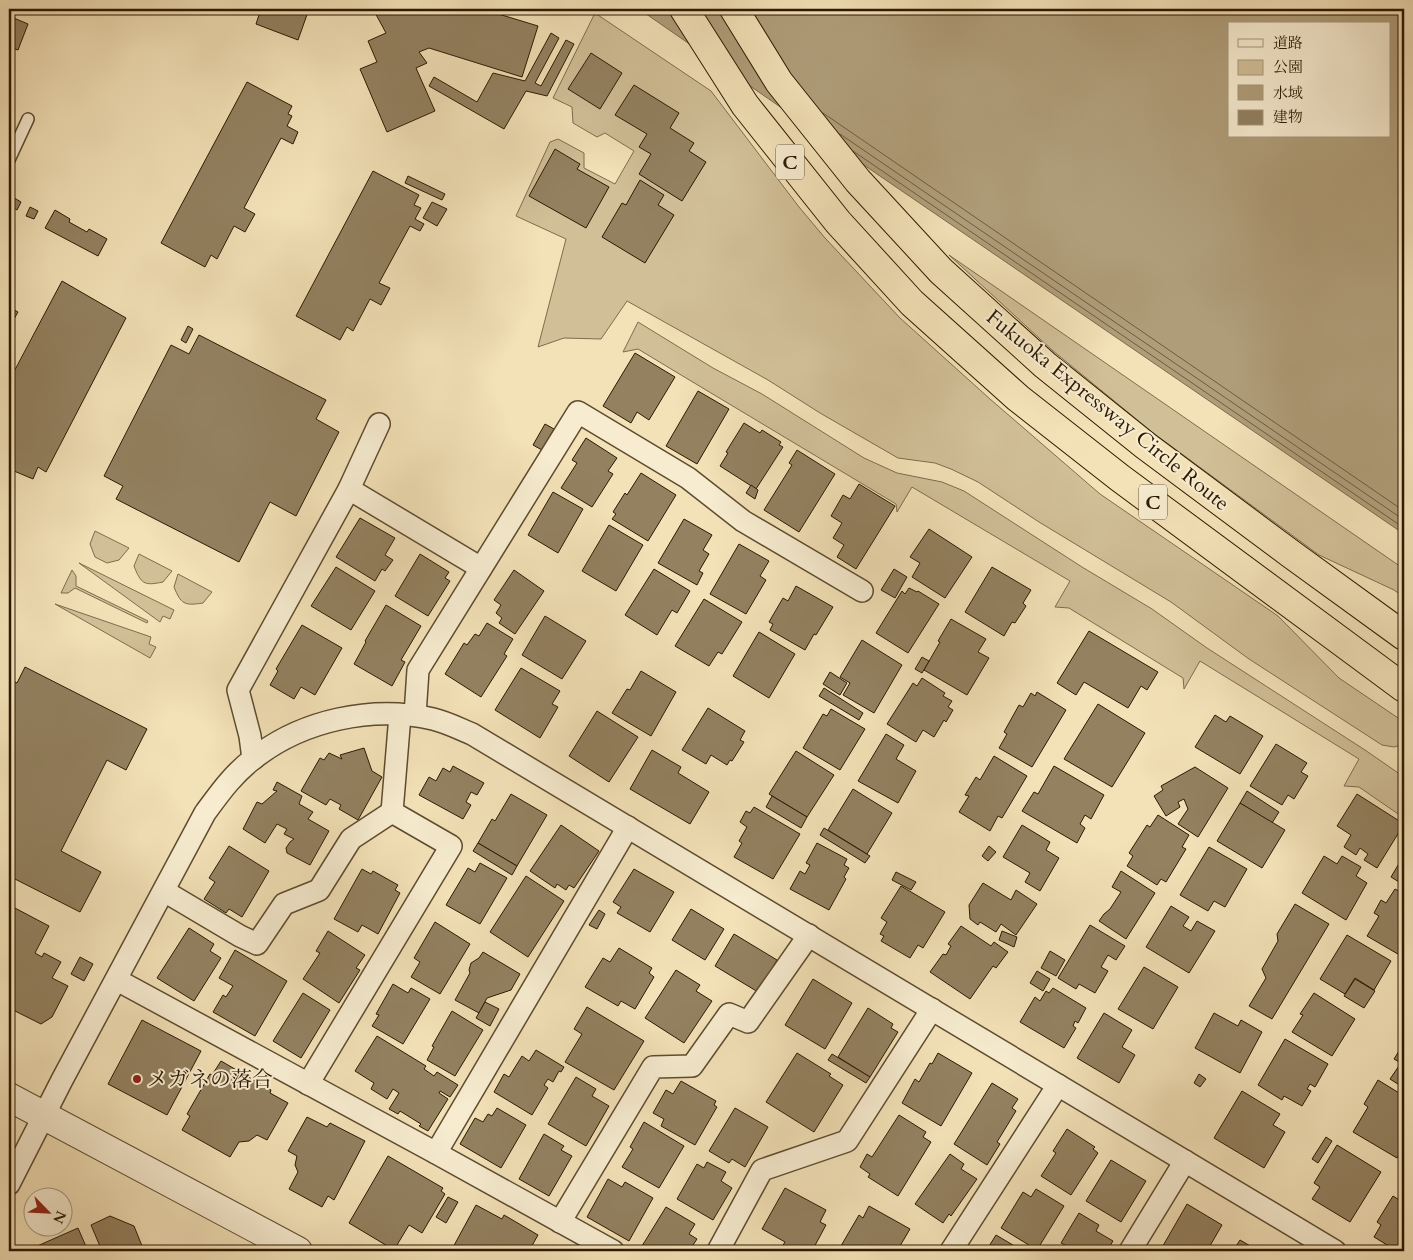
<svg xmlns="http://www.w3.org/2000/svg" width="1413" height="1260" font-family="Cardo,'Noto Serif JP',serif">
  <style>
    .green { fill: #d1bf98; stroke: #7e6c4d }
    .water { fill: #af9d79; stroke: #7b6849; fill-rule: evenodd }
    .lines { fill: none; stroke-linecap: round; stroke-linejoin: round }
    .shore { stroke: #6e5b3e; stroke-width: 1 }
    .building { fill: #938160; stroke: #2c1902 }
    .service-casing { stroke: #5e4b2f; stroke-width: 14 }
    .minor-casing { stroke: #5e4b2f; stroke-width: 24 }
    .tertiary-casing { stroke: #5e4b2f; stroke-width: 30 }
    .motorway-casing { stroke: #2c1902; stroke-width: 30 }
    .service { stroke: #f7ecd0; stroke-width: 11 }
    .minor { stroke: #f7ecd0; stroke-width: 21 }
    .tertiary { stroke: #f7ecd0; stroke-width: 28 }
    .motorway { stroke: #f3e1b7; stroke-width: 28 }
    .poi-dot { fill: #8f2418; stroke: #f7ecd0; stroke-width: 2 }
    .labels { text-anchor: middle; stroke-width: 4; stroke-linejoin: round; paint-order: stroke }
    .shield { fill: #f7ecd0; stroke: #695840; stroke-width: 1 }
    .shield-label { font-size: 20px; font-weight: bold; fill: #2c1902 }
    .street-label { font-size: 21px; fill: #2c1902; stroke: #f7ecd0 }
    .poi-label { font-size: 21px; fill: #2c1902; stroke: #f7ecd0; text-anchor: start }
  </style>
  <rect width="100%" height="100%" fill="#f3e1b7"/>
  <filter id="stains"><feTurbulence type="fractalNoise" baseFrequency=".004" numOctaves="4"/><feColorMatrix values="0 0 0 0 .2 0 0 0 0 .09 0 0 0 0 .02 0 0 0 .5 -.17"/></filter>
  <radialGradient id="worn" r=".72"><stop offset=".6" stop-color="#630" stop-opacity="0"/><stop offset="1" stop-color="#630" stop-opacity=".3"/></radialGradient>
  <g class="green">
    <polygon points="595,13 711,91 799,207 825,238 900,318 990,399 1100,494 1278,616 1339,678 1404,722 1404,744 1394,747 1382,745 1249,659 1171,602 1039,522 978,482 951,469 935,463 898,458 820,413 768,380 627,301 601,339 564,338 538,347 566,239 516,216 550,142 558,139 584,153 584,168 615,184 634,151 605,133 597,137 573,123 572,107 553,98"/>
    <polygon points="949,255 1404,569 1404,597 1394,590 1319,555 1152,432 1052,350"/>
    <polygon points="638,322 713,368 762,394 864,458 897,473 942,482 964,491 1082,567 1152,609 1207,648 1365,750 1404,777 1404,818 1359,787 1344,786 1359,759 1200,661 1184,689 1183,678 1069,608 1055,607 1070,581 912,487 897,512 896,504 691,381 638,349 623,352"/>
    <polygon points="95,531 129,548 119,560 107,563 95,557 90,544"/>
    <path d="M139 554 172 571 163 582C144 586 141 584 134 566Z"/>
    <polygon points="79,563 174,610 170,619 163,616 160,622"/>
    <polygon points="72,570 76,576 76,586 148,621 147,623 75,588 68,593 61,593"/>
    <path d="M178 574 212 592 203 603C184 606 181 604 174 587Z"/>
    <polygon points="55,604 151,637 149,644 156,647 150,658"/>
  </g>
  <path class="water" d="M639 9H1404V534L877 174ZM1229 24H1389V136H1229Z"/>
  <g class="lines">
    <g class="shore">
      <polyline points="823,113 1404,511"/>
      <polyline points="840,134 1404,520"/>
      <polyline points="853,151 1404,528"/>
    </g>
  </g>
  <g class="building">
    <polygon points="261,9 309,9 298,40 256,24"/>
    <polygon points="373,9 482,9 538,26 522,77 429,48 419,52 427,63 416,68 435,111 387,132 360,69 377,62 368,41 386,33"/>
    <polygon points="9,16 28,24 18,50 9,47"/>
    <polygon points="551,33 559,38 535,83 541,86 566,40 574,44 547,96 526,91 504,129 429,86 434,77 477,102 493,73 525,81"/>
    <polygon points="591,53 622,73 600,109 568,89"/>
    <polygon points="247,82 292,106 288,114 292,116 287,126 298,132 293,144 281,138 244,208 255,214 245,232 234,226 217,259 211,255 205,267 161,243"/>
    <polygon points="634,85 679,113 670,128 694,143 689,151 706,162 682,201 639,174 651,154 639,147 647,134 615,115"/>
    <polygon points="555,149 580,164 577,169 609,187 586,228 529,196"/>
    <polygon points="373,171 419,195 414,205 421,208 415,219 424,224 420,231 410,226 379,283 390,288 381,305 370,299 353,331 347,327 340,340 296,316"/>
    <polygon points="408,176 445,194 442,200 405,183"/>
    <polygon points="640,180 664,195 658,205 674,215 645,263 602,237 622,203 626,205"/>
    <polygon points="11,196 21,202 17,210 9,205 9,201"/>
    <polygon points="432,202 447,209 437,226 423,218"/>
    <polygon points="30,207 38,211 34,219 26,216"/>
    <polygon points="55,210 70,219 69,222 87,232 89,229 107,239 98,256 45,228"/>
    <polygon points="62,281 126,318 46,472 38,467 33,479 14,471 9,483 9,381"/>
    <polygon points="9,307 18,312 9,328"/>
    <polygon points="188,326 193,329 186,343 181,340"/>
    <polygon points="199,335 326,400 316,419 339,432 296,516 270,502 239,562 116,499 123,486 104,476 171,345 189,354"/>
    <polygon points="635,353 675,377 649,420 637,412 631,423 603,406"/>
    <polygon points="698,391 729,409 697,464 666,446"/>
    <polygon points="744,423 760,433 762,430 781,442 779,445 783,447 756,489 720,466 728,453 726,452"/>
    <polygon points="545,424 554,429 542,450 533,445"/>
    <polygon points="586,438 617,458 608,471 613,474 592,507 561,488 577,463 572,460"/>
    <polygon points="797,450 835,474 799,532 764,510 792,465 789,463"/>
    <polygon points="641,473 676,495 648,541 612,519 616,514 613,512 625,493 627,495"/>
    <polygon points="859,484 895,506 856,569 837,557 844,545 833,538 842,523 831,516 843,495 850,499"/>
    <polygon points="751,485 758,490 755,499 746,493"/>
    <polygon points="553,492 583,509 558,553 528,535"/>
    <polygon points="360,518 395,538 385,555 393,560 385,571 382,569 375,581 336,557"/>
    <polygon points="684,519 712,535 703,550 709,554 699,571 703,573 697,585 658,563"/>
    <polygon points="609,525 643,545 616,591 582,571"/>
    <polygon points="929,529 972,557 945,598 912,577 920,563 910,557"/>
    <polygon points="739,544 769,561 760,576 766,580 746,614 710,594"/>
    <polygon points="420,554 449,572 445,578 450,581 428,616 395,596"/>
    <polygon points="336,567 375,591 351,630 311,606"/>
    <polygon points="992,567 1031,590 1023,603 1026,606 1015,623 1012,622 1004,636 965,612"/>
    <polygon points="654,569 690,591 677,613 672,610 657,635 625,615"/>
    <polygon points="894,569 907,577 895,598 881,590"/>
    <polygon points="514,570 544,591 515,634 499,623 502,618 496,613 501,605 494,600"/>
    <polygon points="796,586 833,607 816,635 814,634 805,650 770,630 773,624 769,622 783,598 788,601"/>
    <polygon points="909,588 917,592 918,591 939,604 908,653 876,633 902,591 905,594"/>
    <polygon points="704,599 742,622 722,654 718,652 709,666 675,646"/>
    <polygon points="386,605 421,626 401,660 405,662 392,686 354,664 366,642 365,641"/>
    <polygon points="545,616 586,641 562,679 522,655"/>
    <polygon points="951,619 986,639 978,652 989,658 967,695 924,670 940,642 938,641"/>
    <polygon points="487,623 513,639 504,654 507,656 481,697 445,674 464,643 467,645 475,634 479,636"/>
    <polygon points="302,625 342,648 315,695 301,687 294,699 270,685 278,671 276,669"/>
    <polygon points="1089,631 1158,672 1147,690 1141,686 1128,708 1084,682 1076,695 1057,683"/>
    <polygon points="759,632 795,654 769,698 733,676"/>
    <polygon points="862,640 902,665 874,713 843,695 850,683 840,677"/>
    <polygon points="922,657 929,661 922,673 915,669"/>
    <polygon points="25,667 147,729 126,770 107,760 61,851 101,872 80,912 9,876 9,679 17,683"/>
    <polygon points="521,668 560,691 552,704 558,707 540,738 495,710"/>
    <polygon points="641,671 676,692 651,736 612,713 627,689 630,690"/>
    <polygon points="830,672 847,683 840,695 823,684"/>
    <polygon points="922,678 945,693 943,696 952,701 948,707 953,710 946,722 944,720 934,737 923,730 916,742 887,724 913,683 917,686"/>
    <polygon points="824,688 863,713 859,720 819,696"/>
    <polygon points="1037,692 1066,710 1032,767 999,748 1007,734 1004,732 1019,705 1023,707 1031,693 1035,696"/>
    <polygon points="1098,704 1145,733 1112,787 1064,759"/>
    <polygon points="708,708 745,731 740,740 744,742 732,761 730,760 727,765 711,755 706,764 682,750"/>
    <polygon points="831,709 865,729 840,770 803,748 823,714 827,716"/>
    <polygon points="597,711 638,737 609,782 569,756"/>
    <polygon points="1215,715 1226,722 1230,716 1263,736 1240,774 1195,747"/>
    <polygon points="886,734 904,745 896,759 916,771 898,803 858,781"/>
    <polygon points="1276,744 1307,763 1301,772 1308,776 1294,799 1288,795 1282,805 1250,786"/>
    <polygon points="364,748 372,771 382,777 358,820 339,809 341,805 330,799 326,805 301,791 320,758 324,760 329,753 342,759 340,755"/>
    <polygon points="652,750 681,767 678,773 709,792 690,824 630,789"/>
    <polygon points="796,751 834,775 807,817 769,794"/>
    <polygon points="994,756 1027,776 1002,818 998,816 990,831 959,812 969,796 965,795 976,777 980,780"/>
    <polygon points="453,766 484,783 477,795 471,792 466,802 471,805 463,819 419,795 429,777 436,781 443,768 450,772"/>
    <polygon points="1054,766 1104,795 1091,819 1085,815 1080,824 1085,828 1077,843 1022,811 1034,792 1038,794"/>
    <polygon points="1195,767 1228,788 1198,837 1178,824 1188,809 1184,799 1178,802 1180,807 1166,816 1154,796 1163,790 1161,786"/>
    <polygon points="277,782 302,796 299,804 313,812 308,819 329,831 310,865 287,853 286,848 290,842 294,839 284,834 287,829 277,824 265,843 243,829 257,802 262,804 277,791 273,790"/>
    <polygon points="853,789 892,813 867,854 828,830"/>
    <polygon points="1247,791 1279,812 1272,823 1240,803"/>
    <polygon points="511,794 547,815 517,866 478,843 492,819 495,821"/>
    <polygon points="1357,794 1404,824 1377,868 1364,860 1368,854 1360,848 1356,855 1344,847 1351,835 1337,826"/>
    <polygon points="772,796 807,817 801,828 766,807"/>
    <polygon points="1240,803 1285,830 1262,868 1217,841"/>
    <polygon points="754,807 800,834 773,879 734,857 742,843 739,841 747,827 740,822 746,811 750,813"/>
    <polygon points="1158,815 1189,835 1182,847 1186,849 1166,882 1161,879 1157,885 1127,866 1133,856 1129,853 1147,825 1150,827"/>
    <polygon points="561,825 599,851 574,888 569,885 566,890 557,884 555,888 530,871"/>
    <polygon points="1022,825 1050,842 1046,850 1059,858 1040,891 1025,882 1030,873 1003,857"/>
    <polygon points="824,828 870,856 865,863 820,835"/>
    <polygon points="478,843 517,866 512,875 473,851"/>
    <polygon points="817,843 847,859 844,865 849,868 844,877 846,879 829,910 790,889 800,871 805,874 810,865 806,863"/>
    <polygon points="229,846 269,871 242,917 229,909 226,913 204,899 215,882 209,878"/>
    <polygon points="989,846 996,852 988,861 982,856"/>
    <polygon points="1209,847 1247,869 1225,907 1214,901 1208,911 1180,895"/>
    <polygon points="1404,855 1404,885 1391,877"/>
    <polygon points="1324,856 1337,864 1342,856 1361,867 1356,876 1367,883 1346,920 1302,893"/>
    <polygon points="480,863 507,878 480,924 446,905 468,868 475,872"/>
    <polygon points="362,869 371,874 373,871 398,885 395,890 400,893 378,934 362,925 358,932 334,919"/>
    <polygon points="634,869 674,892 650,932 617,913 621,907 613,902"/>
    <polygon points="1121,871 1155,893 1126,939 1099,921 1104,914 1110,909 1121,892 1112,887"/>
    <polygon points="896,872 916,882 911,890 892,880"/>
    <polygon points="526,876 564,901 528,957 490,932"/>
    <polygon points="983,883 1011,900 1016,890 1037,904 1016,935 1001,924 996,932 980,922 978,925 970,919 969,905"/>
    <polygon points="901,886 945,912 923,948 918,945 910,958 881,941 884,936 880,934 887,922 881,918"/>
    <polygon points="1395,889 1404,894 1404,955 1403,957 1367,936 1379,916 1374,913 1381,900 1386,903"/>
    <polygon points="1295,904 1329,924 1272,1019 1249,1006 1266,978 1262,969 1278,941 1277,934"/>
    <polygon points="1171,906 1189,917 1183,926 1191,931 1197,921 1215,931 1189,973 1146,947"/>
    <polygon points="13,907 49,926 35,953 42,957 44,953 61,962 52,978 68,986 52,1017 41,1024 9,1008 9,914"/>
    <polygon points="691,909 724,929 705,960 672,940"/>
    <polygon points="599,910 605,914 597,929 589,925"/>
    <polygon points="435,922 470,944 440,994 411,977 420,962 414,958"/>
    <polygon points="1090,925 1125,946 1116,960 1108,955 1101,967 1108,971 1095,993 1079,984 1076,989 1058,978"/>
    <polygon points="961,926 991,946 994,942 1008,952 996,968 993,966 970,999 930,972 943,954 946,955 951,946 948,944"/>
    <polygon points="189,928 214,944 210,951 221,958 194,1001 157,978"/>
    <polygon points="328,931 365,955 356,968 360,970 339,1003 303,979 320,953 316,951"/>
    <polygon points="1002,931 1017,937 1014,947 999,940"/>
    <polygon points="734,934 777,960 758,992 715,966"/>
    <polygon points="1347,935 1391,961 1374,990 1355,978 1345,994 1320,979"/>
    <polygon points="619,948 652,968 649,973 654,977 635,1009 621,1001 618,1006 585,987 603,958 610,962"/>
    <polygon points="235,950 287,981 255,1036 213,1012 223,995 226,997 233,986 219,978"/>
    <polygon points="1050,951 1065,960 1056,976 1041,968"/>
    <polygon points="483,952 520,974 511,990 487,998 479,1013 455,1000 470,973 469,970 471,963 479,958"/>
    <polygon points="80,957 93,964 84,981 71,974"/>
    <polygon points="1144,967 1178,987 1153,1029 1118,1009"/>
    <polygon points="676,970 700,985 696,991 712,1001 684,1043 645,1018"/>
    <polygon points="1037,971 1050,979 1043,991 1030,983"/>
    <polygon points="813,979 852,1003 825,1049 785,1025"/>
    <polygon points="1355,979 1375,991 1364,1008 1344,996"/>
    <polygon points="393,984 408,993 411,988 430,999 403,1044 372,1026 379,1015 376,1014"/>
    <polygon points="1053,988 1086,1008 1078,1023 1075,1021 1073,1026 1076,1028 1064,1048 1020,1022 1035,997 1040,1001 1046,991 1049,993"/>
    <polygon points="303,993 330,1010 301,1058 273,1041"/>
    <polygon points="1314,993 1355,1019 1332,1056 1292,1032 1303,1015 1300,1014"/>
    <polygon points="485,1002 499,1009 490,1026 476,1018"/>
    <polygon points="587,1007 644,1041 614,1090 565,1062 582,1034 574,1029"/>
    <polygon points="868,1008 893,1024 891,1028 898,1032 870,1077 838,1057"/>
    <polygon points="452,1011 483,1030 455,1076 427,1060 434,1047 432,1046"/>
    <polygon points="1104,1013 1132,1030 1122,1047 1135,1055 1119,1083 1077,1058"/>
    <polygon points="1214,1013 1238,1026 1241,1020 1262,1032 1240,1073 1195,1048"/>
    <polygon points="142,1020 201,1051 167,1115 108,1084"/>
    <polygon points="377,1036 426,1066 424,1069 434,1076 437,1072 458,1085 450,1097 440,1091 439,1093 448,1099 428,1131 419,1126 421,1124 400,1111 398,1114 389,1109 399,1093 393,1089 387,1099 371,1089 374,1083 355,1071"/>
    <polygon points="1285,1039 1328,1064 1315,1087 1310,1084 1307,1089 1311,1091 1302,1106 1284,1096 1282,1100 1258,1085"/>
    <polygon points="1404,1043 1404,1088 1390,1079 1401,1063 1394,1059"/>
    <polygon points="536,1050 564,1067 561,1072 559,1071 553,1082 548,1079 544,1085 548,1088 532,1115 494,1092 504,1074 509,1077 522,1056 529,1061"/>
    <polygon points="797,1053 831,1074 829,1076 843,1085 814,1132 766,1102"/>
    <polygon points="938,1053 972,1073 941,1126 902,1103 915,1079 919,1082 930,1063 932,1064"/>
    <polygon points="832,1054 870,1077 866,1083 828,1060"/>
    <polygon points="221,1061 271,1090 270,1093 288,1103 267,1140 257,1135 249,1141 239,1142 230,1157 182,1130 190,1116 187,1114 210,1074 212,1075"/>
    <polygon points="1199,1074 1206,1079 1200,1087 1194,1083"/>
    <polygon points="576,1077 596,1089 592,1096 609,1106 586,1146 548,1124"/>
    <polygon points="1378,1080 1404,1096 1404,1145 1397,1158 1353,1132 1368,1107 1364,1104"/>
    <polygon points="681,1081 716,1101 714,1105 717,1107 695,1145 661,1126 664,1119 653,1113 666,1090 673,1094"/>
    <polygon points="992,1083 1018,1099 1012,1108 1016,1111 997,1142 1000,1144 987,1165 954,1144"/>
    <polygon points="1242,1091 1280,1114 1273,1125 1285,1132 1264,1168 1214,1138"/>
    <polygon points="497,1108 526,1125 501,1168 460,1144 475,1118 483,1122 488,1114 492,1116"/>
    <polygon points="735,1108 768,1127 745,1167 732,1159 729,1163 709,1151"/>
    <polygon points="899,1115 926,1132 923,1137 931,1142 898,1196 868,1177 870,1174 860,1167 867,1154 872,1157"/>
    <polygon points="307,1117 327,1127 330,1123 365,1141 334,1200 328,1196 322,1207 289,1189 298,1172 295,1165 297,1156 288,1151"/>
    <polygon points="644,1122 684,1146 659,1188 622,1167 633,1149 630,1147"/>
    <polygon points="1067,1129 1095,1147 1093,1149 1098,1153 1071,1195 1041,1176 1056,1153 1053,1151"/>
    <polygon points="544,1134 564,1146 561,1150 572,1156 549,1196 519,1179"/>
    <polygon points="1326,1137 1332,1141 1318,1163 1312,1159"/>
    <polygon points="1337,1145 1381,1172 1350,1222 1312,1199 1320,1187 1314,1183"/>
    <polygon points="950,1154 964,1164 961,1169 977,1179 951,1216 949,1214 943,1223 915,1204"/>
    <polygon points="388,1156 443,1188 441,1191 445,1194 422,1233 409,1225 394,1250 349,1223"/>
    <polygon points="1111,1160 1146,1181 1121,1222 1086,1201"/>
    <polygon points="707,1162 726,1172 721,1181 732,1188 713,1220 677,1199 697,1164 704,1168"/>
    <polygon points="608,1179 622,1187 625,1182 653,1198 629,1241 587,1217"/>
    <polygon points="785,1188 826,1210 820,1222 826,1225 812,1251 782,1251 780,1250 785,1242 762,1229"/>
    <polygon points="1036,1189 1064,1206 1037,1250 1001,1228 1023,1192 1031,1197"/>
    <polygon points="1393,1196 1404,1203 1404,1251 1397,1251 1374,1237 1381,1225 1377,1222"/>
    <polygon points="448,1197 458,1202 446,1223 436,1217"/>
    <polygon points="1187,1204 1222,1225 1207,1251 1160,1251"/>
    <polygon points="476,1205 502,1219 504,1215 538,1235 529,1251 451,1251"/>
    <polygon points="869,1206 910,1229 897,1251 838,1251 859,1215 863,1218"/>
    <polygon points="666,1207 695,1224 689,1234 697,1239 689,1251 651,1251 642,1246"/>
    <polygon points="1079,1213 1099,1225 1096,1231 1113,1241 1107,1251 1061,1251 1065,1245 1061,1243"/>
    <polygon points="110,1216 134,1226 144,1251 102,1251 91,1225"/>
    <polygon points="78,1228 88,1251 26,1251"/>
    <polygon points="996,1235 1023,1251 986,1251"/>
    <polygon points="1240,1240 1259,1251 1233,1251"/>
  </g>
  <g class="lines">
    <g class="service-casing">
      <polyline id="service" points="9,160 28,119"/>
    </g>
    <g class="minor-casing">
      <g id="minor">
        <polyline points="349,489 481,568"/>
        <polyline points="415,715 418,670 578,412 688,478 743,521 862,591"/>
        <polyline points="253,759 250,736 238,690 349,489 379,424"/>
        <polyline points="164,891 240,936 257,944 284,904 319,890 351,839 392,812"/>
        <polyline points="117,980 436,1153 613,1251"/>
        <polyline points="308,1084 451,846 392,812 400,715"/>
        <polyline points="436,1153 628,827"/>
        <path d="M9 1184 62 1080 205 813C219 794 233 774 253 759 302 720 372 705 433 719 446 722 460 729 472 734L1335 1251"/>
        <polyline points="560,1222 653,1067 692,1066 729,1014 748,1022 809,935"/>
        <polyline points="718,1251 762,1170 847,1141 932,1009"/>
        <polyline points="951,1251 1058,1085"/>
        <polyline points="1130,1251 1185,1161"/>
      </g>
    </g>
    <g class="tertiary-casing">
      <polyline id="tertiary" points="9,1097 298,1251"/>
    </g>
    <g class="motorway-casing">
      <g id="motorway">
        <polyline points="684,9 745,105 838,222 912,303 1018,398 1120,478 1404,688"/>
        <polyline points="734,9 779,82 858,181 941,271 1045,365 1146,446 1291,554 1404,636"/>
      </g>
    </g>
    <use href="#service" class="service"/>
    <use href="#minor" class="minor"/>
    <use href="#tertiary" class="tertiary"/>
    <use href="#motorway" class="motorway"/>
  </g>
  <circle class="poi-dot" cx="137" cy="1079" r="5"/>
  <g class="labels">
    <g class="shield">
      <rect x="776" y="144.5" width="28" height="35" rx="4"/>
      <rect x="1139" y="484.5" width="28" height="35" rx="4"/>
    </g>
    <g class="shield-label">
      <text x="790" y="169">C</text>
      <text x="1153" y="509">C</text>
    </g>
    <g class="street-label">
      <text transform="translate(1108 410) rotate(39)" y="7">Fukuoka Expressway Circle Route</text>
    </g>
    <g class="poi-label">
      <text x="147" y="1086">メガネの落合</text>
    </g>
  </g>
  <rect width="1413" height="1260" fill="none" stroke="#f3e1b7" stroke-width="30"/>
  <rect x="10" y="10" width="1393" height="1240" fill="none" stroke="#2c1902" stroke-width="2.5"/>
  <rect x="15" y="15" width="1383" height="1230" fill="none" stroke="#2c1902"/>
  <rect x="1228" y="22" width="162" height="115" fill="#f7ecd0" stroke="#a6987e"/>
  <rect x="1238" y="39" width="25" height="8" fill="#f7ecd0" stroke="#a6987e"/>
  <text x="1273" y="48" font-size="15" fill="#2c1902">道路</text>
  <rect x="1238" y="60" width="25" height="15" fill="#d1bf98" stroke="#a6987e"/>
  <text x="1273" y="72" font-size="15" fill="#2c1902">公園</text>
  <rect x="1238" y="85" width="25" height="15" fill="#af9d79" stroke="#a6987e"/>
  <text x="1273" y="98" font-size="15" fill="#2c1902">水域</text>
  <rect x="1238" y="110" width="25" height="15" fill="#938160" stroke="#a6987e"/>
  <text x="1273" y="122" font-size="15" fill="#2c1902">建物</text>
  <g transform="translate(48 1212) rotate(114)"><circle r="24" fill="#f7ecd0" stroke="#a6987e"/>
  <path d="M0-4L9 19L0 12L-9 19Z" fill="#8f2418"/>
  <text y="-8" font-size="14" font-weight="bold" text-anchor="middle" fill="#2c1902">N</text>
  </g>
  <rect width="100%" height="100%" filter="url(#stains)"/>
  <rect width="100%" height="100%" fill="url(#worn)"/>
</svg>
